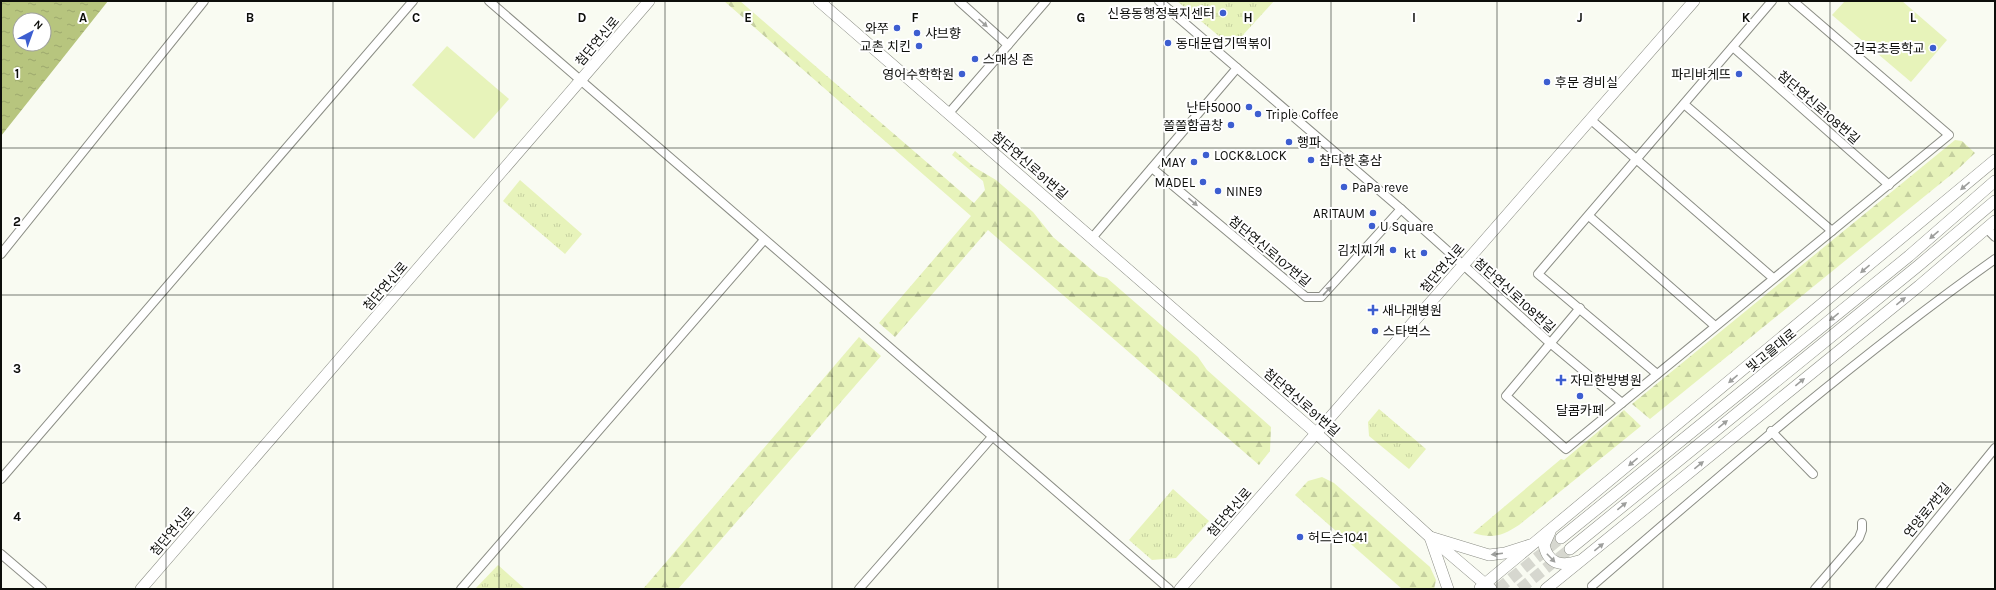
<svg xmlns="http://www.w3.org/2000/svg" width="1996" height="590" font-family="Karla,'Noto Sans KR',sans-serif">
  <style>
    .forest { fill: url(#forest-firs) }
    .park { fill: url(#park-tufts) }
    .garden { fill: #e7f3ba }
    .water { fill: url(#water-ripples); fill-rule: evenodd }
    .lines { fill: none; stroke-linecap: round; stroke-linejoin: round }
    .secondary-tunnel { stroke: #d6d7cf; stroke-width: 11; stroke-dasharray: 11 5.5; stroke-linecap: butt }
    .street-casing { stroke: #8c8e86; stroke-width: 10 }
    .secondary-casing { stroke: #8c8e86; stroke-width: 12 }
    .street { stroke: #fff; stroke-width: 8 }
    .secondary { stroke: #fff; stroke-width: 11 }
    .oneway { fill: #9e9f9d }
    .grid { fill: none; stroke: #0d0e0b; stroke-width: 1; stroke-opacity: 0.55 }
    .poi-dot { fill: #3d5ed0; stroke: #fff; stroke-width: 1.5 }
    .labels { text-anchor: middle; stroke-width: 4; stroke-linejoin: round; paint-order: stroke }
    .poi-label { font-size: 13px; fill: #0d0e0b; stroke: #fff; text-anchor: start }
    .street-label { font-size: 13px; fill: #0d0e0b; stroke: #fff }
    .grid-label { font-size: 13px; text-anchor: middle; font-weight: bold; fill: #0d0e0b; stroke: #fff; stroke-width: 4; stroke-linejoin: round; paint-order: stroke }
  </style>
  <defs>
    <pattern id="forest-firs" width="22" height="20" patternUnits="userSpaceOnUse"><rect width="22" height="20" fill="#e7f3ba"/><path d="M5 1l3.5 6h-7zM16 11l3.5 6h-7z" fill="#c5cf9f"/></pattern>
    <pattern id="park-tufts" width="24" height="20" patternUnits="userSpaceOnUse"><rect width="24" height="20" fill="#e7f3ba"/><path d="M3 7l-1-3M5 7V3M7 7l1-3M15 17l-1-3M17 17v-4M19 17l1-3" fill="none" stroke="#c5cf9f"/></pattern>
    <pattern id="water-ripples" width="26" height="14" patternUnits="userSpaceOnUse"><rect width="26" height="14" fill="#b7c57e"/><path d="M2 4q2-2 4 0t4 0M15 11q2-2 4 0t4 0" fill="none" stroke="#9ca86c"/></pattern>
  </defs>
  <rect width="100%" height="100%" fill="#f9fbf2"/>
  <g class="forest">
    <polygon points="724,1 740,1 974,203 985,190 983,181 952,155 955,151 974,167 996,180 1033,212 1053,237 1099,276 1107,278 1198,357 1207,370 1271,427 1270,451 1259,465 988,230 895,337 879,323 971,216"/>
    <polygon points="1955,140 1962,141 1975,153 1957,170 1650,419 1632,404"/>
    <polygon points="859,337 881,356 678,589 643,589"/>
    <path d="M1624 410 1641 426 1519 525C1502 536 1493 539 1473 533L1561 459 1564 460Z"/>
    <polygon points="1322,477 1334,483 1430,567 1436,580 1434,589 1402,589 1295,495 1308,481"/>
  </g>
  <g class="park">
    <polygon points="1177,1 1274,1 1232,47"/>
    <polygon points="520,180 582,234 565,254 503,201"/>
    <polygon points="1379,409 1426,449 1409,469 1369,436 1368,422"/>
    <polygon points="1173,489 1209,521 1176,558 1152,560 1129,540"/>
    <polygon points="498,565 525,589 475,589"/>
  </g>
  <g class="garden">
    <polygon points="1845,1 1902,1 1947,40 1911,82 1832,15"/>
    <polygon points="447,46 509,99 474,139 412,85"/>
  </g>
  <path class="water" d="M1 1H108L1 136ZM20 20H44V44H20Z"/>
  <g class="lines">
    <g class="secondary-tunnel">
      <polyline points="1498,589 1561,538"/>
      <polyline points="1520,589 1570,549"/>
    </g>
    <g class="street-casing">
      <g id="street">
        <polyline points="489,1 1169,589"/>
        <polyline points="959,1 1008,45"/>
        <polyline points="1159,1 1401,209 1550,343 1622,403"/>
        <polyline points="1733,47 1889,185"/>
        <polyline points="1684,104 1832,231"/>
        <polyline points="949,113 1046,1"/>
        <polyline points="1590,119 1773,278"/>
        <polyline points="1152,168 1306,297 1321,297 1401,209"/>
        <polyline points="1589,216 1715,326"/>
        <polyline points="1987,229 1995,237"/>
        <polyline points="1092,238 1237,68"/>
        <polyline points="1,254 204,1"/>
        <polyline points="1580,308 1506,396 1566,449 1949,135 1793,1"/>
        <polyline points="1657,374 1538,274 1772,1"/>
        <polyline points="1771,431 1813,474"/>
        <polyline points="1,479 413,1"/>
        <polyline points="1,554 42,589"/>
        <path d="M1592 586C1723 473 1854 359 1995 259"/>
        <polyline points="461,589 764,240"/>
        <polyline points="859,589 993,436"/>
        <polyline points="1815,589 1859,538 1862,530 1862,523"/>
        <polyline points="1880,589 1995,448"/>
      </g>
    </g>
    <g class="secondary-casing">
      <g id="secondary">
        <polyline points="819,1 1316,433 1430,537 1491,589"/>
        <path d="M1550 532 1544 545C1548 564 1562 567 1579 561"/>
        <polyline points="1561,538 1909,256 1995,181"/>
        <polyline points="1570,549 1918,266 1995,201"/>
        <polyline points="1480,588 1995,160"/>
        <polyline points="141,589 649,1"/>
        <polyline points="1180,589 1694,1"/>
        <polyline points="1448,589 1430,537 1489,555 1505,553 1530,545"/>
        <polyline points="1546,589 1919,286 1995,221"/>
      </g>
    </g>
    <use href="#street" class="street"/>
    <use href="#secondary" class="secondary"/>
  </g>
  <defs><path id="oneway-solid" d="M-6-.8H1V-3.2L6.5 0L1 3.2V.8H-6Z"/></defs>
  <g class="oneway">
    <use href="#oneway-solid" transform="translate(983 23) rotate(42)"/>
    <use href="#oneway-solid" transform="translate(1965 186) rotate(140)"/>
    <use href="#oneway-solid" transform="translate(1193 202) rotate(40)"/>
    <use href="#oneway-solid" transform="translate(1934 235) rotate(139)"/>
    <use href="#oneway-solid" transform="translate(1865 269) rotate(140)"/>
    <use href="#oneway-solid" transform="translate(1327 291) rotate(-47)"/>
    <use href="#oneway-solid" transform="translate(1901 301) rotate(-39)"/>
    <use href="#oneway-solid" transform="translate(1834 317) rotate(141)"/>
    <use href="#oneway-solid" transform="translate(1733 379) rotate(140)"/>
    <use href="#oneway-solid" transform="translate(1800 382) rotate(-39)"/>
    <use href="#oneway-solid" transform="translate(1723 424) rotate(-39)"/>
    <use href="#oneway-solid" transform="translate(1633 462) rotate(140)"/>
    <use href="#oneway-solid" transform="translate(1699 465) rotate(-39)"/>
    <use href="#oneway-solid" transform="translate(1622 506) rotate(-39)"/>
    <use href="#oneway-solid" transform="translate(1599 547) rotate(-39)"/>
    <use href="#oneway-solid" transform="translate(1497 554) rotate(173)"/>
    <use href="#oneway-solid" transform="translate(1551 558) rotate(46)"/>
  </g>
  <path class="grid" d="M166 1V589M333 1V589M499 1V589M665 1V589M832 1V589M998 1V589M1164 1V589M1331 1V589M1497 1V589M1663 1V589M1830 1V589M1 148H1995M1 295H1995M1 442H1995"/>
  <g class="poi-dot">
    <circle cx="1223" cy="13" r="4"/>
    <circle cx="897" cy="28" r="4"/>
    <circle cx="917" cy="33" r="4"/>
    <circle cx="1168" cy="43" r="4"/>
    <circle cx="919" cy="46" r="4"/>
    <circle cx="1933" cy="48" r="4"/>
    <circle cx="975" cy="59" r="4"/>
    <circle cx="962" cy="74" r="4"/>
    <circle cx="1739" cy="74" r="4"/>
    <circle cx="1547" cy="82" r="4"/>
    <circle cx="1249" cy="107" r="4"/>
    <circle cx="1258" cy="114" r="4"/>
    <circle cx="1231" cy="125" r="4"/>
    <circle cx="1289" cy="142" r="4"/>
    <circle cx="1206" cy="155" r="4"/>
    <circle cx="1311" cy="160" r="4"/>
    <circle cx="1194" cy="162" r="4"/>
    <circle cx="1203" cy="182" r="4"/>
    <circle cx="1344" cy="187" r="4"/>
    <circle cx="1218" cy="191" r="4"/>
    <circle cx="1373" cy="213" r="4"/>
    <circle cx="1372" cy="226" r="4"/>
    <circle cx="1393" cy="250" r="4"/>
    <circle cx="1424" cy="253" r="4"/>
    <path d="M1371 304h4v4h4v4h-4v4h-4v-4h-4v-4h4z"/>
    <circle cx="1375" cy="331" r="4"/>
    <path d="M1559 374h4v4h4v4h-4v4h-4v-4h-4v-4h4z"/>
    <circle cx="1580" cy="396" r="4"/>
    <circle cx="1300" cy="537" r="4"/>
  </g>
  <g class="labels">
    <g class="poi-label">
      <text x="1215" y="18" text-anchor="end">신용동행정복지센터</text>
      <text x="889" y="33" text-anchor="end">와쭈</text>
      <text x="925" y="38">샤브향</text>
      <text x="1176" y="48">동대문엽기떡볶이</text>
      <text x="911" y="51" text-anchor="end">교촌 치킨</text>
      <text x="1925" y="53" text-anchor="end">건국초등학교</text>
      <text x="983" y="64">스매싱 존</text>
      <text x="954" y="79" text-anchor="end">영어수학학원</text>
      <text x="1731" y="79" text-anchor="end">파리바게뜨</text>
      <text x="1555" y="87">후문 경비실</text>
      <text x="1241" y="112" text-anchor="end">난타5000</text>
      <text x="1266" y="119">Triple Coffee</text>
      <text x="1223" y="130" text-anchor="end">쫄쫄함곱창</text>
      <text x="1297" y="147">행파</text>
      <text x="1214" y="160">LOCK&amp;LOCK</text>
      <text x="1319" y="165">참다한 홍삼</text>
      <text x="1186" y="167" text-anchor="end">MAY</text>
      <text x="1195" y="187" text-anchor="end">MADEL</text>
      <text x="1352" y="192">PaPa reve</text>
      <text x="1226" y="196">NINE9</text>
      <text x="1365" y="218" text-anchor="end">ARITAUM</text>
      <text x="1380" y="231">U Square</text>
      <text x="1385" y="255" text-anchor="end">김치찌개</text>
      <text x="1416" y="258" text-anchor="end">kt</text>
      <text x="1382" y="315">새나래병원</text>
      <text x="1383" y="336">스타벅스</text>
      <text x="1570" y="385">자민한방병원</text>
      <text x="1580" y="415" text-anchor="middle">달콤카페</text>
      <text x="1308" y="542">허드슨1041</text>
    </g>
    <g class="street-label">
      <text transform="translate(597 41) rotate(-50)" y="5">첨단연신로</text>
      <text transform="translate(1819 107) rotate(41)" y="5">첨단연신로108번길</text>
      <text transform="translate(1030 165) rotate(41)" y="5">첨단연신로91번길</text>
      <text transform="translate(1270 251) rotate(40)" y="5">첨단연신로107번길</text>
      <text transform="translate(1442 268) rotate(-49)" y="5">첨단연신로</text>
      <text transform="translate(385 286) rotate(-49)" y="5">첨단연신로</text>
      <text transform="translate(1515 295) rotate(42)" y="5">첨단연신로108번길</text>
      <text transform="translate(1771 350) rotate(-39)" y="5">빛고을대로</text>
      <text transform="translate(1302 402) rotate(41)" y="5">첨단연신로91번길</text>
      <text transform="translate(1927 510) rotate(-51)" y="5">연양로7번길</text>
      <text transform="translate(1229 512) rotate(-49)" y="5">첨단연신로</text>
      <text transform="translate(172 531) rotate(-49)" y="5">첨단연신로</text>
    </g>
  </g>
  <g class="grid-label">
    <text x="83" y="22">A</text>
    <text x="250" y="22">B</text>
    <text x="416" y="22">C</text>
    <text x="582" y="22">D</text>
    <text x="748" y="22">E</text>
    <text x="915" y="22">F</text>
    <text x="1081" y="22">G</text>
    <text x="1248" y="22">H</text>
    <text x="1414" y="22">I</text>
    <text x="1580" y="22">J</text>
    <text x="1746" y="22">K</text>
    <text x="1913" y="22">L</text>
    <text x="17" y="78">1</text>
    <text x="17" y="226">2</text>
    <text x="17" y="373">3</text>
    <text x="17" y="521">4</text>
  </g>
  <rect width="1996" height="590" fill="none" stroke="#0d0e0b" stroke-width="4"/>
  <g transform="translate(32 32) rotate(41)"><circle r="19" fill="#ffffff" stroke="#9e9f9d"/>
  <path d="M0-3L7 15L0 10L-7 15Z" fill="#3d5ed0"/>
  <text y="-6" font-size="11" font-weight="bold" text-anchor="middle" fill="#0d0e0b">N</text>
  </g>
</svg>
